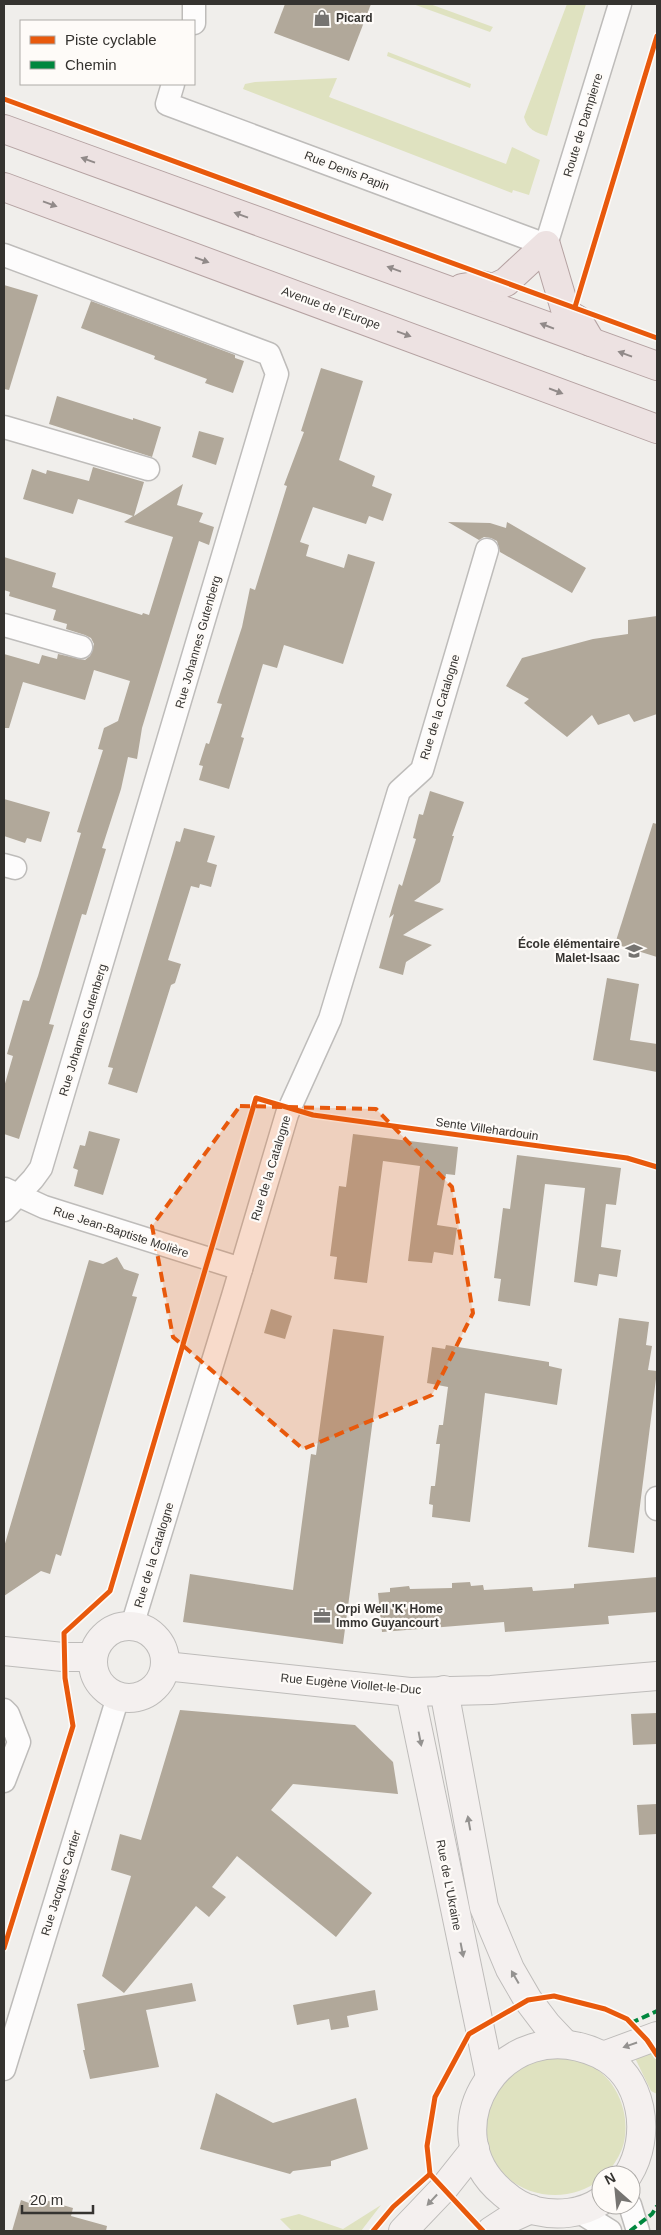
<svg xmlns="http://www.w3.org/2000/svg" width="661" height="2235" font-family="Helvetica,sans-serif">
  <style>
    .green { fill: #dfe2c0 }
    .building { fill: #b1a89a }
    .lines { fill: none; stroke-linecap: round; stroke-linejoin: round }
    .street-casing { stroke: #bebcba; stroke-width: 25 }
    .secondary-casing { stroke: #bebcba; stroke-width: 30 }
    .primary-casing { stroke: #b5a2a2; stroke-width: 30 }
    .street { stroke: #fdfcfc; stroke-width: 22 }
    .secondary { stroke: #f4f0ef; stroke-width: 28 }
    .primary { stroke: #ede2e2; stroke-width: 28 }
    .quiet { stroke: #00873e; stroke-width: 4; stroke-dasharray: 8 4; stroke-linecap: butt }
    .cycleway-casing { stroke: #fefbf8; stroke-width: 8 }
    .cycleway { stroke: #e8590c; stroke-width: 5 }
    .oneway { fill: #918a89 }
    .oneway2 { fill: #949290 }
    .marked { fill: #e8590c; fill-opacity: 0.2; stroke: #e8590c; stroke-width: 4; stroke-dasharray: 10 6; stroke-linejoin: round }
    .labels { text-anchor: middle; stroke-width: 4.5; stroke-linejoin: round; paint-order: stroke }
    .poi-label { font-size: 12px; font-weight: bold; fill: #353330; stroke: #fefbf8; text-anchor: start }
    .street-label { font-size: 12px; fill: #353330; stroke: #fefbf8 }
  </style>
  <rect width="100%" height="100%" fill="#f0eeeb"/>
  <g class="green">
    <polygon points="413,4 430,4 493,27 490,32"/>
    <path d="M567 4H586L547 136C535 132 528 130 524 117Z"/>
    <polygon points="388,52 471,84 470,88 387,56"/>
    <polygon points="337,78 329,97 506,164 512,147 540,160 529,195 513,190 512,193 243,89 245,84 255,82"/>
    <polygon points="657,2050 657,2094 651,2091 635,2058"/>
    <path d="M561 2057C569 2059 579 2060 587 2064 618 2077 633 2118 622 2149 618 2159 612 2167 606 2175H601V2179C560 2212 492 2192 487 2136 486 2127 486 2117 488 2109 490 2103 494 2097 497 2092 503 2081 517 2066 530 2062 540 2059 551 2059 561 2057Z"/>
    <polygon points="381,2205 361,2231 292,2231 280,2219 299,2214 343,2229"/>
  </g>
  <g class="building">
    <polygon points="285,4 371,4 349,61 274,33"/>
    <polygon points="4,285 38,295 9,390 4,389"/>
    <polygon points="91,301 235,355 235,358 244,361 233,393 205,383 207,379 154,359 155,356 81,328"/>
    <polygon points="321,368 363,381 339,460 375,476 372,486 392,494 383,521 369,516 366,524 313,507 300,542 309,545 306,556 344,568 348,554 375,562 343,664 284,645 277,668 263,664 241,737 244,738 229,789 199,780 203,766 199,765 206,743 209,744 222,704 217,703 242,627 250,588 255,590 287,486 284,485 304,432 301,431"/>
    <polygon points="57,396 133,420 133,418 161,427 152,457 49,424"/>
    <polygon points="199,431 224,438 216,465 192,457"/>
    <polygon points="93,467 144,482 134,516 183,484 177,505 203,513 199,522 214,527 209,545 199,541 142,728 137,759 128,757 121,789 102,848 106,849 86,915 82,914 60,987 49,1024 54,1025 19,1139 4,1134 4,1087 13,1056 7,1054 23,1000 29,1001 38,976 81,833 77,832 103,750 98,749 104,728 118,721 130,681 94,670 85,700 23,682 9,728 4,728 4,654 39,664 42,655 57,659 58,654 85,660 90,656 94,644 91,638 85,635 66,629 67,624 53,620 56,610 9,596 10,592 4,590 4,557 56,573 52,587 142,615 143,613 149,615 173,537 124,522 133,516 78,499 73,514 23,499 32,469 46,474 47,470 89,481"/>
    <polygon points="448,522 490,523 506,528 507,522 586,568 572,593 500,552 497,541 491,538 484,537 479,540"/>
    <polygon points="657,616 657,714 634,722 629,714 598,725 592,715 567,737 524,703 529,699 506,686 522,658 593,639 628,634 628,620"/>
    <polygon points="430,791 464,802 452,836 454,836 440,882 414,901 444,909 403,935 432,945 406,962 403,975 379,968 394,914 389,918 399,884 402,886 416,839 413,838 419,814 423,815"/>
    <polygon points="4,799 50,812 41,842 27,838 25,843 4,836"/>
    <polygon points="653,823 657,824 657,957 615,944"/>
    <polygon points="184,828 215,836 207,862 217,865 211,887 200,884 199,888 191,886 168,960 181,964 175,983 171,985 137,1093 108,1084 113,1068 108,1067 173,852 176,841 180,842"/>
    <polygon points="607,978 639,984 630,1040 657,1044 657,1072 593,1060"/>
    <polygon points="89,1131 120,1139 103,1195 74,1186 78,1170 73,1168 80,1145 85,1146"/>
    <polygon points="353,1134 458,1147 455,1175 446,1174 437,1225 457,1228 453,1255 434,1252 432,1263 408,1261 420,1166 383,1161 367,1283 334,1279 337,1257 330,1256 339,1186 346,1187"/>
    <polygon points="517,1155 621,1168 616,1205 606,1204 601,1247 621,1250 617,1277 599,1274 597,1286 574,1282 585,1188 545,1184 530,1306 498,1301 501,1279 494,1278 503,1208 510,1209"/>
    <polygon points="117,1257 124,1269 139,1274 132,1296 137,1297 61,1556 56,1554 50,1574 41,1571 4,1596 4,1547 89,1260 103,1264"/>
    <polygon points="271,1309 292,1316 285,1339 264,1333"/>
    <polygon points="619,1318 649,1322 646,1345 652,1346 648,1370 657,1371 634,1553 588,1547"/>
    <polygon points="333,1329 384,1336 343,1644 183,1622 190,1574 293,1590 311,1454 316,1455"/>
    <polygon points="446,1345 549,1362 549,1366 562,1369 557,1405 485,1393 470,1522 432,1517 433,1505 429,1504 431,1486 435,1486 440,1444 436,1444 439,1425 443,1425 448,1387 427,1383 432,1347 445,1349"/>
    <polygon points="657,1577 657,1612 608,1616 609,1624 505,1632 504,1622 382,1632 378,1593 390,1592 390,1588 409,1586 410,1589 452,1588 452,1583 470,1582 471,1586 483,1585 484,1590 532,1587 533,1591 574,1588 574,1584"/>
    <polygon points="180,1710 355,1725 393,1762 398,1794 293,1784 271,1810 372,1893 336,1937 237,1856 212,1887 226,1897 209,1917 196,1906 124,1993 102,1976 131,1876 111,1870 120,1834 141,1840"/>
    <polygon points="657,1713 657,1744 633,1745 631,1714"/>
    <polygon points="657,1804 657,1834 639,1835 637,1805"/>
    <polygon points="192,1983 196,2001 146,2010 159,2067 90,2079 83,2050 85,2050 77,2004"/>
    <polygon points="375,1990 378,2010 347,2016 349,2027 331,2030 329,2019 297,2025 293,2005"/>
    <polygon points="216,2093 273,2123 356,2098 368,2149 331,2161 331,2166 293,2171 290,2174 200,2149"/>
    <polygon points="31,2196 73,2208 71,2216 107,2226 106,2231 12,2231 21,2200 29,2203"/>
  </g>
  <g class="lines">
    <g class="street-casing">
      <g id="street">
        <polyline points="194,23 194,4"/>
        <polyline points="173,84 167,104 546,245 620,4"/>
        <polyline points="4,255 269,354 277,374 41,1168 33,1179 4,1210"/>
        <polyline points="4,427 148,469"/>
        <polyline points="4,625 81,647"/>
        <polyline points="4,865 15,868"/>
        <polyline points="5,1189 44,1207 241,1269"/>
        <polyline points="657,1498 657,1509"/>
        <polyline points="132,1626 233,1296 287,1114 330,1019 399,791 422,770 487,550"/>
        <polyline points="4,1710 8,1714 19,1742 4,1781"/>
        <polyline points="4,2069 118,1697"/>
        <polyline points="630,2205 638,2231"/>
        <polyline points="578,2211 610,2231"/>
      </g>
    </g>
    <g class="secondary-casing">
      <g id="secondary">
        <circle cx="129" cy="1662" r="36"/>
        <polyline points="4,1651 63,1657 93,1657"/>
        <polyline points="165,1666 410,1692 491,1690 657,1676"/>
        <polyline points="444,1690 484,1907 510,1969 528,2000 547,2025 565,2044"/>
        <polyline points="410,1692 490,2077"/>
        <polyline points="603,2056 657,2036"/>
        <path d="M601 2201C582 2214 557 2216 536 2211 523 2208 512 2201 503 2193 428 2131 502 2009 599 2054 644 2076 652 2136 628 2175"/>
        <polyline points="403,2231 444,2188 475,2149"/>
        <polyline points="491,2231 511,2218 531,2209"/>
      </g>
    </g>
    <g class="primary-casing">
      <g id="primary">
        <polyline points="4,129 657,366"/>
        <polyline points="4,187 657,429"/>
        <polyline points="462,288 481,285 493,288 506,282 546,245 565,309 568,314 578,320 591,342"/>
      </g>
    </g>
    <use href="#street" class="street"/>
    <use href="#secondary" class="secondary"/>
    <use href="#primary" class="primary"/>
    <g class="quiet">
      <polyline points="631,2023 657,2011"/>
      <polyline points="630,2231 652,2214 657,2206"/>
    </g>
    <g class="cycleway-casing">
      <g id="cycleway">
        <polyline points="4,99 657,338"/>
        <polyline points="575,307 657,36"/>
        <polyline points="4,1948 73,1726 65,1678 64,1633 110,1591 256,1098 313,1115 627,1158 657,1167"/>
        <polyline points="373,2231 393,2207 430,2174"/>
        <polyline points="483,2231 430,2174 427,2146 435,2097 469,2034 528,2000 554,1996 605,2009 627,2019 647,2040 657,2055"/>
      </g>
    </g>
    <use href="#cycleway" class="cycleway"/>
  </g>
  <defs><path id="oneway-solid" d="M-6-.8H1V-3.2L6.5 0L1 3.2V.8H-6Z" transform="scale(1.25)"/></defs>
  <g class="oneway">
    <use href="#oneway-solid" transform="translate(88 160) rotate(-160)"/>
    <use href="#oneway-solid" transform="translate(50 204) rotate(20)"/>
    <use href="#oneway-solid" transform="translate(241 215) rotate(-160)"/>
    <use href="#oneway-solid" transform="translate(202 260) rotate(20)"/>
    <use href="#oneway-solid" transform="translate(394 269) rotate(-160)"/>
    <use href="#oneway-solid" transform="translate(547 326) rotate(-159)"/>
    <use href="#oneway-solid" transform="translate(404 334) rotate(20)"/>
    <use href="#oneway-solid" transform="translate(625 354) rotate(-160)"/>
    <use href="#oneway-solid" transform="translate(556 391) rotate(21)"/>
  </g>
  <g class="oneway2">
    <use href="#oneway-solid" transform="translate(420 1739) rotate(79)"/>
    <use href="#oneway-solid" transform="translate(469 1823) rotate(-100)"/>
    <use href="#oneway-solid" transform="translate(462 1950) rotate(79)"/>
    <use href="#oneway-solid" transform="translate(515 1977) rotate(-120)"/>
    <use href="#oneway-solid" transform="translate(630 2045) rotate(161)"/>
    <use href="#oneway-solid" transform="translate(432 2200) rotate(133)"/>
  </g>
  <path class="marked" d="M240 1106 376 1109 452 1187 473 1313 432 1395 303 1449 173 1337 152 1226Z"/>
  <defs>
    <g id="shop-bare" transform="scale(1.35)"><path d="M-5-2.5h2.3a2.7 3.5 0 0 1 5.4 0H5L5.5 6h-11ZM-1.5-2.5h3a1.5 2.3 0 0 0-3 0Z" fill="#767471" stroke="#fefbf8" stroke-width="2.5" paint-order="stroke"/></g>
    <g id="school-bare" transform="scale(1.35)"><path d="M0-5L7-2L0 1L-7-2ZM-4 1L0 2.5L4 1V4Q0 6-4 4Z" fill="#767471" stroke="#fefbf8" stroke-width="2.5" paint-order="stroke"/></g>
    <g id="office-bare" transform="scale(1.35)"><path d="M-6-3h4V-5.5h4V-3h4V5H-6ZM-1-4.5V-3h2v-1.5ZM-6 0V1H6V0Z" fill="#767471" stroke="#fefbf8" stroke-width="2.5" paint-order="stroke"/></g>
  </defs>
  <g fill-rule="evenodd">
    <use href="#shop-bare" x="322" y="18"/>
    <use href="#school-bare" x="634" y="951"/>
    <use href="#office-bare" x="322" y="1616"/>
  </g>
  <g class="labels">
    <g class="poi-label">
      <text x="336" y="22">Picard</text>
      <text x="620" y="948" text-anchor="end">École élémentaire<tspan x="620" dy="14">Malet-Isaac</tspan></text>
      <text x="336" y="1613">Orpi Well 'K' Home<tspan x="336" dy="14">Immo Guyancourt</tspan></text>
    </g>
    <g class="street-label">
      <text transform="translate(583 125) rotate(-73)" y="4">Route de Dampierre</text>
      <text transform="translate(347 171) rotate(21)" y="4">Rue Denis Papin</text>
      <text transform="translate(331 308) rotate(20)" y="4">Avenue de l'Europe</text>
      <text transform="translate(198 642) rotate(-74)" y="4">Rue Johannes Gutenberg</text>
      <text transform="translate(440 707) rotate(-73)" y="4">Rue de la Catalogne</text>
      <text transform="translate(83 1030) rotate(-73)" y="4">Rue Johannes Gutenberg</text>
      <text transform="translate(487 1129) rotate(8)" y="4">Sente Villehardouin</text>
      <text transform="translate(271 1168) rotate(-73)" y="4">Rue de la Catalogne</text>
      <text transform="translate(121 1232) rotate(18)" y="4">Rue Jean-Baptiste Molière</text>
      <text transform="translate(154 1555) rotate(-73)" y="4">Rue de la Catalogne</text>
      <text transform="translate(351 1684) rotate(5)" y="4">Rue Eugène Viollet-le-Duc</text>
      <text transform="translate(61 1883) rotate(-73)" y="4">Rue Jacques Cartier</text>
      <text transform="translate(449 1885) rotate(79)" y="4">Rue de L'Ukraine</text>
    </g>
  </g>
  <rect width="661" height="2235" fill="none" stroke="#353330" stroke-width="10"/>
  <rect x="20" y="20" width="175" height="65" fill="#fefbf8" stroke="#aeaba8"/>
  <rect x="30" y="36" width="25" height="8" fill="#e8590c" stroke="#aeaba8"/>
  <text x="65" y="45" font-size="15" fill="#353330">Piste cyclable</text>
  <rect x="30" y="61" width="25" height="8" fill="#00873e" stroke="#aeaba8"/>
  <text x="65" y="70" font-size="15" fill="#353330">Chemin</text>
  <g transform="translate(616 2190) rotate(333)"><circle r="24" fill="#fefbf8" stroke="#aeaba8"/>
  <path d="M0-4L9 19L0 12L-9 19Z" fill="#767471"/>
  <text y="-8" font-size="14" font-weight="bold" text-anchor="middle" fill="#353330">N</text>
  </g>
  <path d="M22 2205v8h71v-8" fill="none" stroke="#353330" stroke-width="2.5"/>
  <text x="30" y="2205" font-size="15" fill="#353330" stroke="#fefbf8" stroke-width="4" paint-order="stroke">20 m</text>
</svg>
